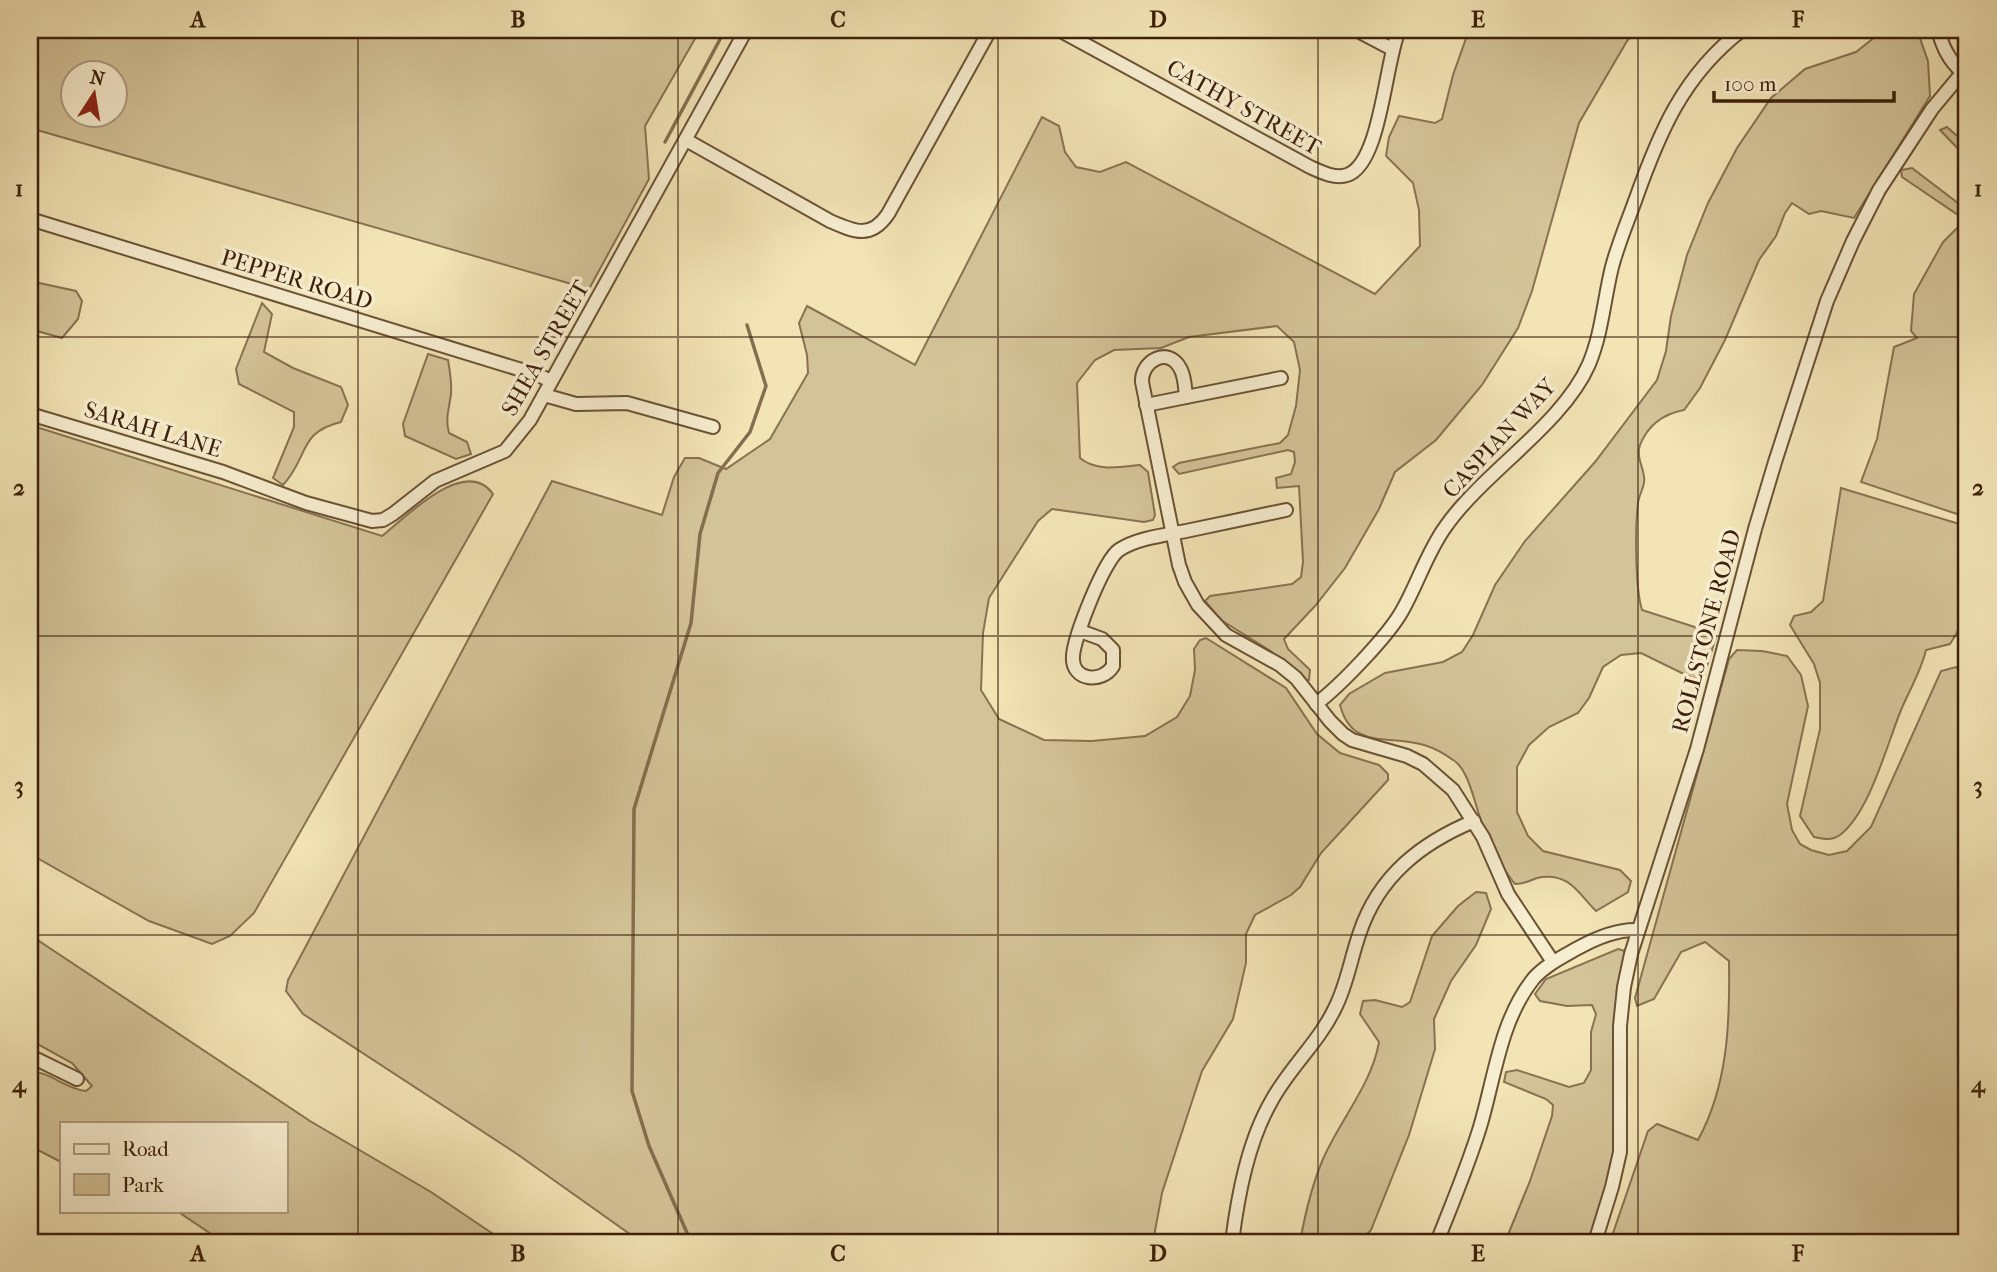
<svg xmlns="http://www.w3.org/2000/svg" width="1997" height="1272" font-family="'IM FELL French Canon',serif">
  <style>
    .green { fill: #d3c398; stroke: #887251; stroke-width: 2; fill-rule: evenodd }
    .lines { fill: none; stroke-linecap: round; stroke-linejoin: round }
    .stream { stroke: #846e4e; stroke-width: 3.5 }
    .street-casing { stroke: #6a5235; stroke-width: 16 }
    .street { stroke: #f7edcf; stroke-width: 12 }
    .grid { fill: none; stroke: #3d210a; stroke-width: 2; stroke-opacity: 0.55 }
    .labels { text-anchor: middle; stroke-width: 7; stroke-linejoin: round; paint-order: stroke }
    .street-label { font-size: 23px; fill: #3d210a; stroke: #f7edcf }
    .neatline { fill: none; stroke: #3d210a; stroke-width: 2.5 }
    .grid-label { font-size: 23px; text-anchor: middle; font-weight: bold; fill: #3d210a }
  </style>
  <rect width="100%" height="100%" fill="#f2e4b5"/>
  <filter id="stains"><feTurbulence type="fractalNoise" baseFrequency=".00286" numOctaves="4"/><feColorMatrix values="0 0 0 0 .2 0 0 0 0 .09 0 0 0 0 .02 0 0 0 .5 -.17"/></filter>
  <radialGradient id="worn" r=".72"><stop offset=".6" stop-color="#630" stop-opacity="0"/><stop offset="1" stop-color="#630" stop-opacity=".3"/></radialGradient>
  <g class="green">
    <path d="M30 30H700L645 126 649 179 589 289 30 128ZM74 74H116V116H74Z"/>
    <path d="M1469 30H1636L1627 41 1579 123 1532 291 1518 328 1482 385 1436 440 1395 472 1379 509 1345 568 1315 606 1284 639 1288 649 1310 670 1309 680H1302L1272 652 1221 620 1205 601 1210 596 1292 584 1301 577 1303 562 1299 486 1277 488 1276 478 1291 474 1295 462 1294 452 1288 450 1179 474 1173 467 1179 463 1280 443 1288 435 1296 406 1300 370 1294 342 1277 326 1189 337 1161 348 1114 350 1095 360 1077 383 1080 458C1097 472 1120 467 1140 465L1148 472 1155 515 1153 520 1144 522 1052 509 1038 521 989 598 983 633 981 690 999 719 1044 740 1092 741 1145 736 1177 717 1190 696 1195 670 1194 649 1200 640 1206 638 1286 688 1317 734 1340 753 1379 765 1388 774V780L1321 853 1300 887 1291 895 1255 915 1246 934V963L1233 1019 1202 1071 1162 1193 1153 1242H641L517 1154 303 1014 286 991 288 980 552 481 662 515 674 477 685 458H699L726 469 770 439 808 373 807 355 799 323 807 306 915 365 1042 117 1059 126 1065 152 1076 167 1100 172 1126 162 1375 294 1420 246 1419 210 1413 183 1386 156 1389 137 1399 116 1435 123 1442 119 1453 75Z"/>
    <path d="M1877 30H1917L1928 61 1930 96 1854 218 1821 211 1809 214 1792 203 1785 213 1776 236 1759 260 1725 340 1700 388 1684 410C1663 414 1648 425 1640 445 1636 457 1643 466 1644 477 1646 485 1639 494 1638 503 1635 528 1635 587 1642 610L1707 631 1716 637 1704 676 1699 679 1690 677 1641 653 1621 655 1603 667 1589 698 1578 713 1549 727 1529 745 1517 767V812L1528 836 1543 851 1620 870 1631 881 1628 892 1596 911C1578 893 1570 874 1542 877 1532 878 1528 884 1515 884 1501 867 1490 844 1482 823 1475 806 1469 769 1453 760 1445 754 1434 748 1424 745 1389 734 1352 751 1340 705L1349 694 1385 673 1443 662 1462 652 1473 635 1495 585 1525 541 1595 462 1657 380 1666 351 1671 316 1687 255 1708 203 1737 148 1771 98 1805 69 1856 52 1875 37Z"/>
    <polygon points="1956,30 1967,30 1967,52 1959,47"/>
    <polygon points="1947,127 1967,145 1967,158 1940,130"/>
    <polygon points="1912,168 1967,210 1967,221 1902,177 1901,170"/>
    <polygon points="1958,227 1967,235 1967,520 1957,514 1861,482 1877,439 1894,347 1917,338 1911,331 1914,294 1943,242"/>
    <polygon points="30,281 76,291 82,301 78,319 62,338 30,329"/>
    <path d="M262 303 272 314 264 352 293 368 341 387 348 405 341 422C298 432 309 457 283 485L273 478 294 427V412L239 384 236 369Z"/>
    <path d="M428 354 448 360C450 372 452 382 451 394 449 409 445 419 449 433L467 442 471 454 456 459 405 436 403 424Z"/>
    <path d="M30 425 382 536C406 517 465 455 493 494L254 913 230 936 212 944 149 921 30 854Z"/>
    <path d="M1841 488 1956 523 1967 530C1967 569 1974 611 1950 644L1926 650C1921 671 1910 689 1901 710 1887 744 1870 812 1840 835 1832 841 1823 839 1814 837L1800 816 1820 729V683L1814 664 1790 625 1794 616 1811 612 1823 601Z"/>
    <path d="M1737 650 1762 651 1787 656 1801 675 1808 706 1787 804 1792 830 1800 844 1811 850 1829 855 1847 851 1871 827 1941 671 1956 667 1967 676V1242H1610L1648 1131 1657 1124 1698 1140C1728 1085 1730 1023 1729 961L1705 942 1681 952 1654 999 1637 1006 1635 998 1729 659Z"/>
    <path d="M1476 892 1486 893 1491 909 1476 945 1451 981 1434 1019 1435 1049 1409 1135 1371 1230 1360 1242H1300C1305 1214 1312 1185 1323 1159 1340 1120 1372 1084 1379 1042L1360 1014 1363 1001 1375 1000 1402 1007 1410 1002 1432 936 1458 906Z"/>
    <path d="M30 935 310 1121 431 1192 505 1242H223L177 1211H285V1123H61V1162L30 1146V1071C50 1072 66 1089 86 1091L92 1086 72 1063 30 1040Z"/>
    <polygon points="1618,949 1625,951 1614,1023 1618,1078 1618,1131 1610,1173 1589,1242 1505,1242 1530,1181 1552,1116 1553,1105 1546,1099 1504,1082 1506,1072 1517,1070 1569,1087 1584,1083 1591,1070 1591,1032 1596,1014 1592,1005 1567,1006 1540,1001 1535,994 1546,979"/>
  </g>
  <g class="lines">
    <g class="stream">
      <polyline points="665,142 725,30"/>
      <polyline points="691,1242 649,1146 632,1091 634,809 691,623 700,534 718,473 750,432 766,386 747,325"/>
    </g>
    <g class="street-casing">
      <g id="street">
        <path d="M1059 30 1310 167C1321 172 1335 179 1347 175 1381 164 1385 62 1399 30"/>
        <polyline points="1356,30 1392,49"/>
        <path d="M1938 30C1943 48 1949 60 1962 72"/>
        <path d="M686 140 830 221C855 232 871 239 888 214L990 30"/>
        <polyline points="30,219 538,375 551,381"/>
        <polyline points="544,395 576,404 627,403 713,427"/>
        <path d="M1186 397C1185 388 1185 376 1180 368 1168 346 1141 361 1142 382L1179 565 1185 582 1198 605 1226 635 1280 665 1296 678 1330 721 1343 734 1352 740 1407 756 1423 764 1453 790 1483 837 1508 894 1553 962"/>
        <polyline points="1146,405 1281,378"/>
        <polyline points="30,414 223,472 306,503 372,521 383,520 393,514 435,481 505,451 530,420 746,30"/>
        <path d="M1080 631 1102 639 1113 650V666C1102 684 1071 681 1073 656 1074 637 1104 560 1119 550 1137 538 1165 535 1186 531 1219 524 1253 517 1286 510"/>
        <path d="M1316 704C1340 686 1388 636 1402 611 1418 583 1427 552 1446 526 1484 472 1563 424 1589 364 1602 333 1604 299 1612 267 1618 244 1627 223 1635 201 1659 133 1683 75 1742 30"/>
        <polyline points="30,1056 77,1079"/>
        <path d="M1232 1242C1238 1195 1248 1141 1272 1100 1290 1067 1319 1042 1335 1008 1347 985 1351 957 1360 932 1379 876 1421 843 1474 821"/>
        <path d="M1437 1242C1452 1204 1468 1166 1480 1127 1495 1077 1500 1020 1534 978 1546 965 1562 957 1578 948 1596 938 1617 929 1638 930"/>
        <polyline points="1595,1242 1612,1187 1620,1152 1620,1026 1624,987 1631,954 1697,749 1755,529 1775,462 1827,301 1853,241 1879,190 1932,109 1967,67"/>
      </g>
    </g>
    <use href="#street" class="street"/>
  </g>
  <path class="grid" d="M358 30V1242M678 30V1242M998 30V1242M1318 30V1242M1638 30V1242M30 337H1967M30 636H1967M30 935H1967"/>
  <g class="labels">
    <g class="street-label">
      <text transform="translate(1244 107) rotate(29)" y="8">CATHY STREET</text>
      <text transform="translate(297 279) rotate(17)" y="8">PEPPER ROAD</text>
      <text transform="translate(545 348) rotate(-60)" y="8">SHEA STREET</text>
      <text transform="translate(153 429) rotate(17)" y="8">SARAH LANE</text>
      <text transform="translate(1499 438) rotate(-47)" y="8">CASPIAN WAY</text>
      <text transform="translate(1706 631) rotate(-75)" y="8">ROLLSTONE ROAD</text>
    </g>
  </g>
  <rect width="1997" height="1272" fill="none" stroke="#f2e4b5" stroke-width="77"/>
  <rect x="60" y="1122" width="228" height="91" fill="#f7edcf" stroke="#ad9b80" stroke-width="2"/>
  <rect x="74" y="1144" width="35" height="10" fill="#f7edcf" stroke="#ad9b80" stroke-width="2"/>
  <text x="122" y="1156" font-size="21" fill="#3d210a">Road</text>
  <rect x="74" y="1174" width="35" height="21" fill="#d3c398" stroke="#ad9b80" stroke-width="2"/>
  <text x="122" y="1192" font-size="21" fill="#3d210a">Park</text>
  <g transform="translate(94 94) rotate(12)"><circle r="33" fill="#f7edcf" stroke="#ad9b80" stroke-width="2"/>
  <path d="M0-5L12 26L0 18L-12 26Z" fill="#8f2418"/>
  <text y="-10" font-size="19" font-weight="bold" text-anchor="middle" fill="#3d210a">N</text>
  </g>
  <path d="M1714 91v10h180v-10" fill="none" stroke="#3d210a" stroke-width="3.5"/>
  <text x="1724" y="91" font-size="21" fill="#3d210a" stroke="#f7edcf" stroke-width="5" paint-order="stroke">100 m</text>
  <rect x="38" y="38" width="1920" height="1196" class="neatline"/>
  <g class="grid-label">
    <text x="198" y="27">A</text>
    <text x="518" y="27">B</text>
    <text x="838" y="27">C</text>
    <text x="1158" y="27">D</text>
    <text x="1478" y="27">E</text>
    <text x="1798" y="27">F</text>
    <text x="19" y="196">1</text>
    <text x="1978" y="196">1</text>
    <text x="19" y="495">2</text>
    <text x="1978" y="495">2</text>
    <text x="19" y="793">3</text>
    <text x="1978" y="793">3</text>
    <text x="19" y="1092">4</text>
    <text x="1978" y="1092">4</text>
    <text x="198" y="1261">A</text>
    <text x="518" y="1261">B</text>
    <text x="838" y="1261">C</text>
    <text x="1158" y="1261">D</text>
    <text x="1478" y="1261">E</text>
    <text x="1798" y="1261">F</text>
  </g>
  <rect width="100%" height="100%" filter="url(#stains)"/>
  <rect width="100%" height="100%" fill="url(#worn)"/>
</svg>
